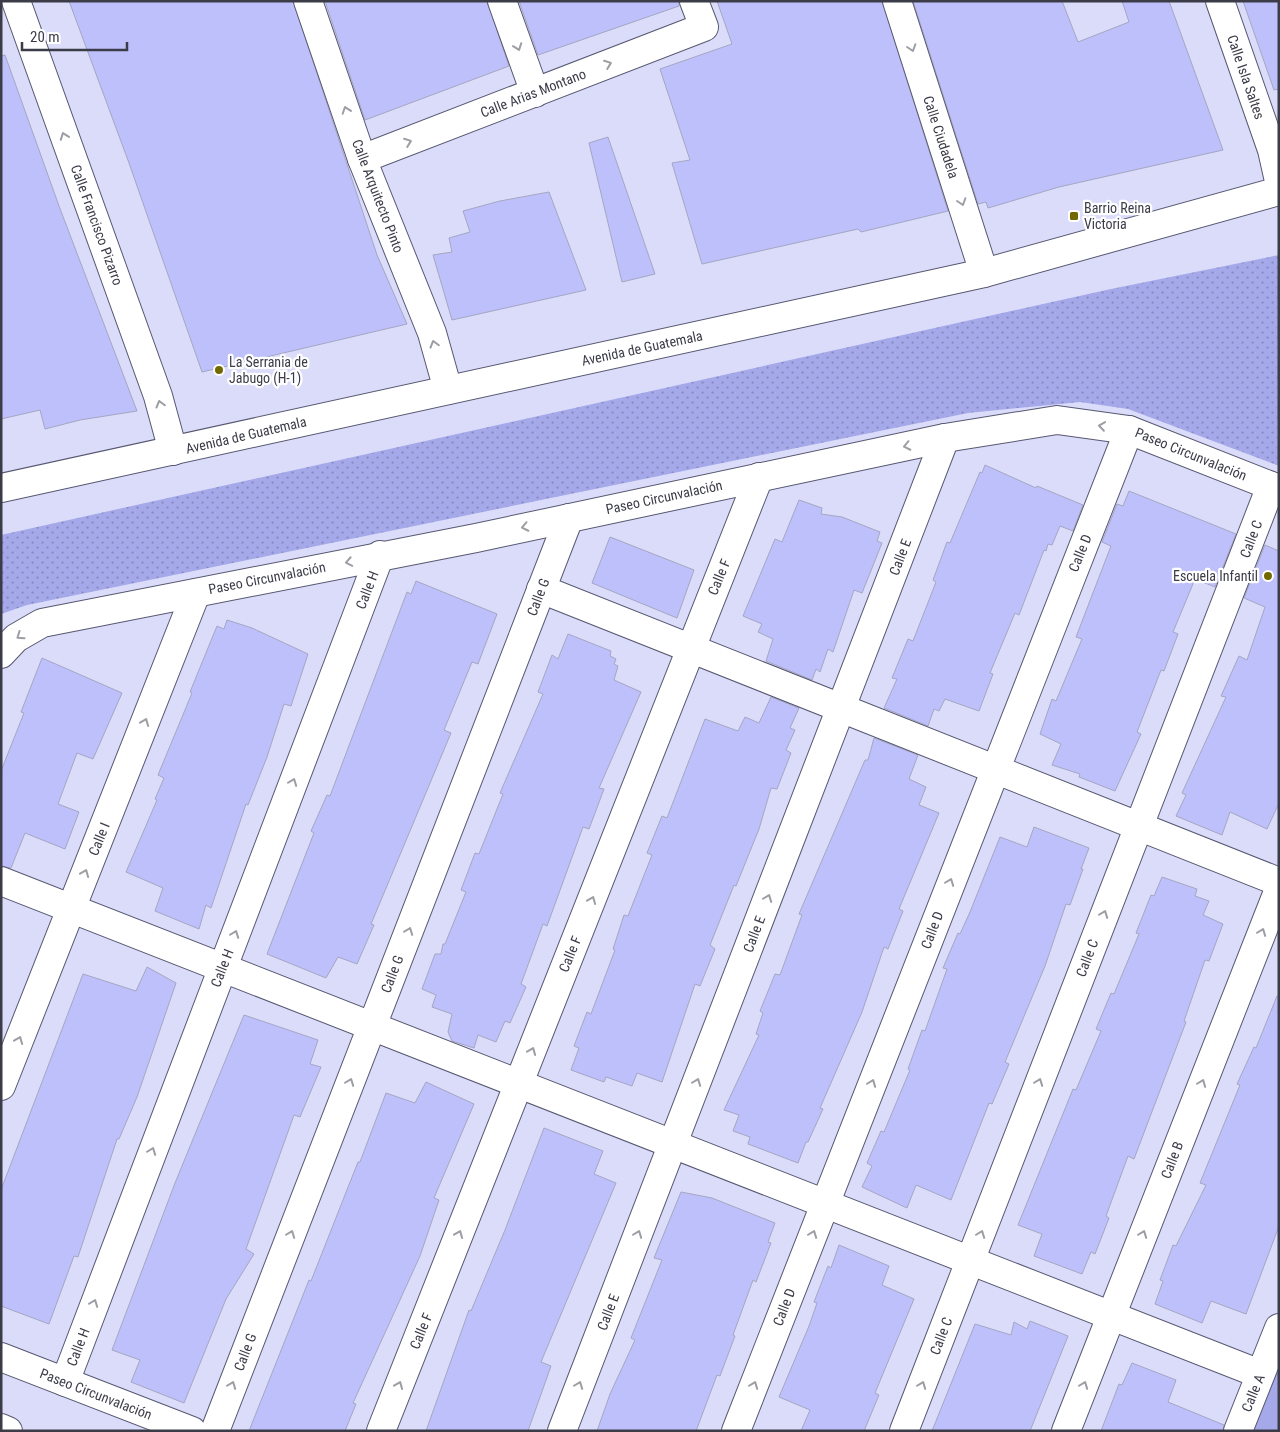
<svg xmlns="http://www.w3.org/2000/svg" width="1280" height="1432" font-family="'Roboto Condensed',sans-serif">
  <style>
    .green { fill: #a5a8e9 }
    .park { fill: url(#park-dots) }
    .building { fill: #bec0fc; stroke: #a4a6c2 }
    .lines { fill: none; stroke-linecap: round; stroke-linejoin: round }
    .street-casing { stroke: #575871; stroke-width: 30 }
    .secondary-casing { stroke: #575871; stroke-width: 30 }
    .street { stroke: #fff; stroke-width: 28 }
    .secondary { stroke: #fff; stroke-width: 28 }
    .oneway { stroke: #9d9ea4 }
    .poi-dot { fill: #726800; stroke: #fff; stroke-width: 2 }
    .labels { text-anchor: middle; stroke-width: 4.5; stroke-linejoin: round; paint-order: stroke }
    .street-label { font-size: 14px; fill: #3b3c48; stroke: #fff }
    .poi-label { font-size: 14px; fill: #3b3c48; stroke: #fff; text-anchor: start }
  </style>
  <defs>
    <pattern id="park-dots" width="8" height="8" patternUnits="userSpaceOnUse" patternTransform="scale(1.25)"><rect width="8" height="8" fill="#a5a8e9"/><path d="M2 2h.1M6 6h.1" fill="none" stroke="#888abf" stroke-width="1.8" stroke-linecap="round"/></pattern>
  </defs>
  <rect width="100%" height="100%" fill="#dadcfa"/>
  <polygon class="green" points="1279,1358 1279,1431 1249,1431"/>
  <polygon class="park" points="1279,255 1279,466 1128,409 1080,402 968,413 27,605 1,614 1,535 1111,289"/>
  <g class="building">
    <polygon points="69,1 293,1 377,255 407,324 202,372 129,163"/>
    <polygon points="325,1 487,1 509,66 365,120"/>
    <polygon points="519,1 679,1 679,6 538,55"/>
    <polygon points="717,1 882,1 948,211 861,232 858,229 702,264 672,163 690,160 660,69 732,44"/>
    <polygon points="913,1 1062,1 1078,42 1129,22 1122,1 1169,1 1223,150 1059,187 988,208 986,202 978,204"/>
    <polygon points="1243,1 1279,1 1279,89 1274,90"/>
    <polygon points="5,55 59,206 137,411 80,420 45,429 40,410 1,419 1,56"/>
    <polygon points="608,137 655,274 622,282 589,143"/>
    <polygon points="549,192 586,290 452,320 433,255 452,252 449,238 470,232 463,211 500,201"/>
    <polygon points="985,465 1036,488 1037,486 1083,505 1073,531 1060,526 1052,545 1048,544 1046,551 1044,550 1019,615 1015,613 990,673 993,674 979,711 945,699 939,711 934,709 928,726 884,708 897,679 892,678 908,639 913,641 936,582 933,580 947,542 950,543 980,472 982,473"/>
    <polygon points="1129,491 1236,534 1215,587 1195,579 1173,632 1178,634 1164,671 1161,670 1137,732 1141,734 1115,791 1079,777 1080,774 1052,765 1061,744 1040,734 1052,699 1056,701 1082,639 1076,637 1111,546 1102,542 1117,504 1123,506"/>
    <polygon points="799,500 822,508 821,514 842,517 880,532 877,541 882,543 862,593 854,590 833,652 828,649 820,672 816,669 812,680 766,661 773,639 758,632 762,624 743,616 775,539 782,542"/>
    <polygon points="610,537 694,570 677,618 592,583"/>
    <polygon points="1265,545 1279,551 1279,803 1267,829 1230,812 1222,835 1176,816 1186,795 1182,793 1226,697 1221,696 1239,656 1247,660 1265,607 1244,598"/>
    <polygon points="416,581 497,614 478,664 472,662 444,730 451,733 371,924 374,925 357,964 338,957 326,978 267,954 314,833 311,831 327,795 330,796 407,592 411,594"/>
    <polygon points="227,620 252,628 308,654 291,706 284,704 267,757 248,805 246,804 211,908 206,905 199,929 155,911 163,888 126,872 157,800 155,799 164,778 158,775 192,693 190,692 217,626 224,629"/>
    <polygon points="568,634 611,651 610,656 616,659 614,664 618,666 614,680 641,692 599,788 604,789 589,829 583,827 547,926 543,924 521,984 526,987 510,1023 505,1021 496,1042 478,1035 474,1048 452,1041 448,1032 452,1014 432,1007 436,995 422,989 435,954 441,954 443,944 445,944 466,892 461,890 475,853 479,854 503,794 500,793 543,694 538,692 552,655 558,659"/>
    <polygon points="42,658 122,693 93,759 77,753 58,804 79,812 65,849 25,833 11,868 1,866 1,771 24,713 21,712"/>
    <polygon points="771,697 799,708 790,728 795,730 786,750 791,753 777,789 771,788 759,829 736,886 734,885 710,945 715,949 700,986 695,984 662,1082 637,1073 632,1086 606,1077 604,1082 571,1070 579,1048 574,1046 587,1012 591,1014 615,950 613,949 624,915 628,916 652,855 647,853 662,816 667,818 705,719 738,731 745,717 759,723"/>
    <polygon points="874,738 918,755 909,779 926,787 919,805 939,813 899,909 903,911 888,949 884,947 862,1012 820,1108 823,1109 808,1142 806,1142 798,1163 748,1144 750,1137 733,1131 739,1115 724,1110 759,1035 756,1034 763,1013 760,1011 775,974 780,975 802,915 799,914 865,760 868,760"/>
    <polygon points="1034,827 1089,848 1081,869 1083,869 1070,905 1066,904 1045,966 1005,1062 1009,1064 992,1104 989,1103 951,1200 916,1185 907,1208 862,1187 872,1166 867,1163 881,1131 884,1132 910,1070 908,1069 922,1030 925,1031 947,969 943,968 958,933 960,934 970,912 1000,837 1027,847"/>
    <polygon points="1162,877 1197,889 1195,896 1209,901 1203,915 1223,924 1209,961 1205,960 1184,1021 1186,1022 1134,1159 1128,1156 1106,1216 1109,1218 1095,1254 1091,1252 1082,1274 1034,1256 1042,1234 1018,1225 1073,1089 1076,1090 1101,1031 1096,1029 1111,993 1114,994 1139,934 1136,933 1151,895 1154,896"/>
    <polygon points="147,967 176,983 137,1097 119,1139 117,1139 78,1257 74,1256 49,1324 1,1306 1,1190 83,974 136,991"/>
    <polygon points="1277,996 1279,996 1279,1226 1246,1314 1211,1301 1202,1323 1155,1304 1163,1281 1160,1280 1173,1245 1176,1246 1206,1185 1200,1183 1240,1085 1237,1084 1254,1047 1256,1048"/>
    <polygon points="244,1015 318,1040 310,1064 321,1067 300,1117 294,1115 246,1249 254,1254 226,1299 184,1403 131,1382 140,1360 112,1350 175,1183"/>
    <polygon points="426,1082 474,1104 434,1198 439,1200 420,1256 353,1403 356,1404 345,1431 249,1431 309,1280 311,1281 358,1162 360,1162 386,1093 415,1103"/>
    <polygon points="544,1128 603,1151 594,1174 616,1183 541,1362 551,1366 528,1431 426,1431 469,1310 471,1311 505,1230"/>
    <polygon points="681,1192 712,1198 775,1223 768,1242 771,1243 756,1282 753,1280 733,1335 735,1336 720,1376 717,1375 696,1431 597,1431 610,1394 635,1340 631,1338 662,1260 654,1258"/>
    <polygon points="839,1245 889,1266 882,1285 914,1299 875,1393 879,1395 864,1431 801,1431 810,1410 779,1397 809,1326 817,1303 814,1302 828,1266 831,1268"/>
    <polygon points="1030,1321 1068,1336 1030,1431 932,1431 975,1324 1011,1335 1014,1322 1027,1329"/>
    <polygon points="1132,1363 1176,1380 1168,1402 1224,1425 1223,1431 1101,1431 1119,1384 1122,1385"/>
  </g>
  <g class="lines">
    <g class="street-casing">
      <g id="street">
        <polyline points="308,1 362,159 432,333 448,390"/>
        <polyline points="502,1 535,93"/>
        <polyline points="897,1 984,273"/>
        <polyline points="1220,1 1272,150 1279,181"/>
        <polyline points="362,159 704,27 694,1"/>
        <polyline points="541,589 1279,882"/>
        <polyline points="1,654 16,638 42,623 476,538 945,438 1057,420 1129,430 1279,489"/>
        <polyline points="1,881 1260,1374"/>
        <polyline points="1,1086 196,593"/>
        <polyline points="1,1357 192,1431"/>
        <polyline points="65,1382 380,555"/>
        <polyline points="215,1431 569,518"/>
        <polyline points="381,1431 759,477"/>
        <polyline points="562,1431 945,438"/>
        <polyline points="736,1431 1129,430"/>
        <polyline points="904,1431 1271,486"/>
        <polyline points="1066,1431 1279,889"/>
        <polyline points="1238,1431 1279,1328"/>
      </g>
    </g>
    <g class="secondary-casing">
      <g id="secondary">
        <polyline points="16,1 158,396 173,451"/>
        <polyline points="1,488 984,273 1279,191"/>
        <polyline points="1,1428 8,1431"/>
      </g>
    </g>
    <use href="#street" class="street"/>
    <use href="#secondary" class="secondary"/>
  </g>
  <defs><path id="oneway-chevron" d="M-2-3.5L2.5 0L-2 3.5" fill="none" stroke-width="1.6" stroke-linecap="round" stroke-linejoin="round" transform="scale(1.25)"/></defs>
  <g class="oneway">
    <use href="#oneway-chevron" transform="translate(518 47) rotate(70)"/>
    <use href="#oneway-chevron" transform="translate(912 48) rotate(72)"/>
    <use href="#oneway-chevron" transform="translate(608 64) rotate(-21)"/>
    <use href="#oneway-chevron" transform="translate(346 110) rotate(-109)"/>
    <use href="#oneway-chevron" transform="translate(64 136) rotate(-110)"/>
    <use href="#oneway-chevron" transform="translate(408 142) rotate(-21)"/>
    <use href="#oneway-chevron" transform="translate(962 202) rotate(72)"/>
    <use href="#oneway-chevron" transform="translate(434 344) rotate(-106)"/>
    <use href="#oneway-chevron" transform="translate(160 404) rotate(-105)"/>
    <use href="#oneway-chevron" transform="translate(1102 426) rotate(-172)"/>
    <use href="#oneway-chevron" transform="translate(907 446) rotate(168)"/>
    <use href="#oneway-chevron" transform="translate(525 527) rotate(168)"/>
    <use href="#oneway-chevron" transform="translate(349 562) rotate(169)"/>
    <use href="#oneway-chevron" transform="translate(20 636) rotate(145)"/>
    <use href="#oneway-chevron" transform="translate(145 722) rotate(-68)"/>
    <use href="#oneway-chevron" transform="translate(293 782) rotate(-69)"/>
    <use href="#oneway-chevron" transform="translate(85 873) rotate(-68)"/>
    <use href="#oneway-chevron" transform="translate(950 882) rotate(-69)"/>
    <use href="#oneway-chevron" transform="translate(768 898) rotate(-69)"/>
    <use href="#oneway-chevron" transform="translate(592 900) rotate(-68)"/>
    <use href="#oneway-chevron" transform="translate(1104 914) rotate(-69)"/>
    <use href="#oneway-chevron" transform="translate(409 931) rotate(-69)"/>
    <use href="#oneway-chevron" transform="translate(1262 932) rotate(-69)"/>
    <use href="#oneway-chevron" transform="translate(235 934) rotate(-69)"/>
    <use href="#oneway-chevron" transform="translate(19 1040) rotate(-68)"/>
    <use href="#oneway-chevron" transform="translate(532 1051) rotate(-68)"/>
    <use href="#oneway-chevron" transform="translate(350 1082) rotate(-69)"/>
    <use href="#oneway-chevron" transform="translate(697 1082) rotate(-69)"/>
    <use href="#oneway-chevron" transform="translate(1039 1082) rotate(-69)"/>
    <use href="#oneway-chevron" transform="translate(872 1083) rotate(-69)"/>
    <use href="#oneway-chevron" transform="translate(1202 1083) rotate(-69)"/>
    <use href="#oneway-chevron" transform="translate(152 1151) rotate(-69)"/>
    <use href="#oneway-chevron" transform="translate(291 1234) rotate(-69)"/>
    <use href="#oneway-chevron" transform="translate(459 1234) rotate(-68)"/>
    <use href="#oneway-chevron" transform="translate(638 1234) rotate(-69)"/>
    <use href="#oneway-chevron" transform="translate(813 1234) rotate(-69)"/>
    <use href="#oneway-chevron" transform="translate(981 1234) rotate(-69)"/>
    <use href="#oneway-chevron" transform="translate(1143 1234) rotate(-69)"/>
    <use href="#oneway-chevron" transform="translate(94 1303) rotate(-69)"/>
    <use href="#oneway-chevron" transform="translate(232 1385) rotate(-69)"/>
    <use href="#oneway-chevron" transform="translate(399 1385) rotate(-68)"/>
    <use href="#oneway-chevron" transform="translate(579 1385) rotate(-69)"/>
    <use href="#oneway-chevron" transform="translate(754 1385) rotate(-69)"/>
    <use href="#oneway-chevron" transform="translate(922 1385) rotate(-69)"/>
    <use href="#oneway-chevron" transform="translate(1084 1385) rotate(-69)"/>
  </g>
  <g class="poi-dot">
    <rect x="1069" y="211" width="10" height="10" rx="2.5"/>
    <circle cx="219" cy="370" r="5"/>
    <circle cx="1268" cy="576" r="5"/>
  </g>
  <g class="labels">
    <g class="street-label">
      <text transform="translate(1246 77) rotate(71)" y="5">Calle Isla Saltes</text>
      <text transform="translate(533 93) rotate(-21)" y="5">Calle Arias Montano</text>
      <text transform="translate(941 137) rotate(72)" y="5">Calle Ciudadela</text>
      <text transform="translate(378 196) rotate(69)" y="5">Calle Arquitecto Pinto</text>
      <text transform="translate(97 225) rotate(70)" y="5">Calle Francisco Pizarro</text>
      <text transform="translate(642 348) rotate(-12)" y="5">Avenida de Guatemala</text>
      <text transform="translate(246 435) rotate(-13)" y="5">Avenida de Guatemala</text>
      <text transform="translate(1191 454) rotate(22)" y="5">Paseo Circunvalación</text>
      <text transform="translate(664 497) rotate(-12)" y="5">Paseo Circunvalación</text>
      <text transform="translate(1251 539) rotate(-69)" y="5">Calle C</text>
      <text transform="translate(1080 553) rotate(-68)" y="5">Calle D</text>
      <text transform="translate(900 557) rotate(-69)" y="5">Calle E</text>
      <text transform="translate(719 577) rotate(-68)" y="5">Calle F</text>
      <text transform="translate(267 578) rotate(-11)" y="5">Paseo Circunvalación</text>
      <text transform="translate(367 590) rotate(-69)" y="5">Calle H</text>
      <text transform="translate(538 597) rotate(-69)" y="5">Calle G</text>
      <text transform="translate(99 839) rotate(-68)" y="5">Calle I</text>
      <text transform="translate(932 930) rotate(-69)" y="5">Calle D</text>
      <text transform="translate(754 934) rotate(-69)" y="5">Calle E</text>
      <text transform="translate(570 954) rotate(-68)" y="5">Calle F</text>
      <text transform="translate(1087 958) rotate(-69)" y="5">Calle C</text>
      <text transform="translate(222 968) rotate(-69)" y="5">Calle H</text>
      <text transform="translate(392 974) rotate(-69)" y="5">Calle G</text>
      <text transform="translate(1172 1160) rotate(-69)" y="5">Calle B</text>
      <text transform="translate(784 1307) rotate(-69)" y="5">Calle D</text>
      <text transform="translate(608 1312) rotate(-69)" y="5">Calle E</text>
      <text transform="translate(421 1331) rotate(-68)" y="5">Calle F</text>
      <text transform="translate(941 1336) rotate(-69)" y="5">Calle C</text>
      <text transform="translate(78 1347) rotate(-69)" y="5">Calle H</text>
      <text transform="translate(245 1352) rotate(-69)" y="5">Calle G</text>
      <text transform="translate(1253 1393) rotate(-68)" y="5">Calle A</text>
      <text transform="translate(96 1394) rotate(21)" y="5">Paseo Circunvalación</text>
    </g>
    <g class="poi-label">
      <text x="1084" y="213">Barrio Reina<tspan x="1084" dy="16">Victoria</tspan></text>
      <text x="229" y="367">La Serrania de<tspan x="229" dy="16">Jabugo (H-1)</tspan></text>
      <text x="1258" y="581" text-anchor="end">Escuela Infantil</text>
    </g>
  </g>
  <rect width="1280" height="1432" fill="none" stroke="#3b3c48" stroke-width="5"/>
  <path d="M22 42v8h105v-8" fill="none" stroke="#3b3c48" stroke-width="2.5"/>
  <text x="30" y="42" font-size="15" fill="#3b3c48" stroke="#ffffff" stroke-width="4" paint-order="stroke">20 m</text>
</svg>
